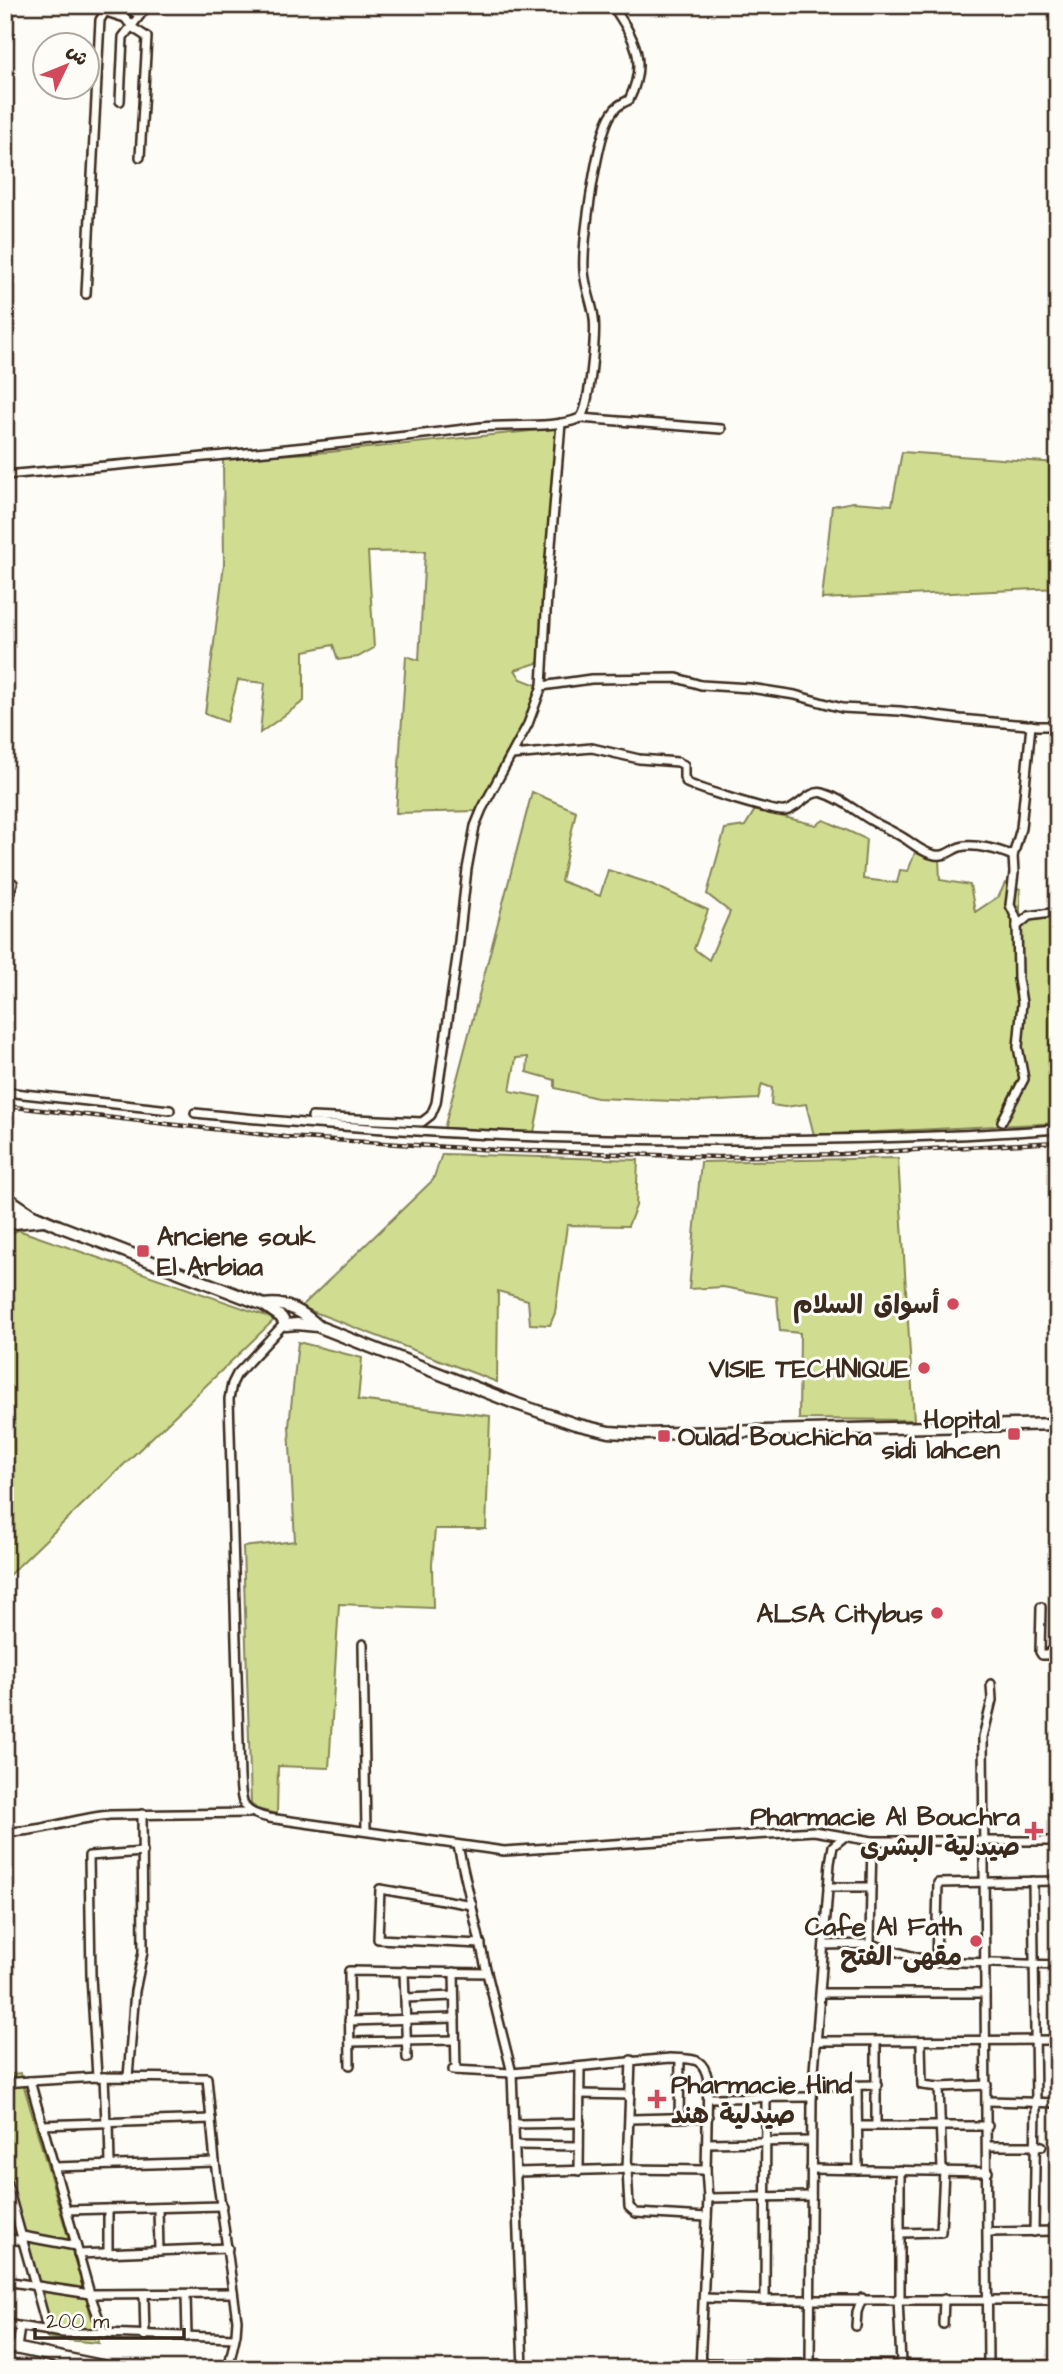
<svg xmlns="http://www.w3.org/2000/svg" width="1063" height="2374" font-family="'Architects Daughter','Playpen Sans Arabic',sans-serif">
  <style>
    .green { fill: #d0dd90; stroke: #868457; stroke-width: 2 }
    .lines { fill: none; stroke-linecap: round; stroke-linejoin: round }
    .minor-casing { stroke: #3b2a1e; stroke-width: 12 }
    .major-casing { stroke: #3b2a1e; stroke-width: 15 }
    .minor { stroke: #fdfcf7; stroke-width: 7 }
    .major { stroke: #fdfcf7; stroke-width: 10 }
    .rail-casing { stroke: #3b2a1e; stroke-width: 4.5 }
    .rail { stroke: #fdfcf7; stroke-width: 2; stroke-dasharray: 5; stroke-linecap: butt }
    .poi-dot { fill: #d1495b; stroke: #fdfcf7; stroke-width: 2.5 }
    .labels { text-anchor: middle; stroke-width: 6; stroke-linejoin: round; paint-order: stroke }
    .poi-label { font-size: 26px; font-weight: bold; fill: #3b2a1e; stroke: #fdfcf7; text-anchor: end }
  </style>
  <rect width="100%" height="100%" fill="#fdfcf7"/>
  <filter id="ink" filterUnits="userSpaceOnUse"><feTurbulence type="fractalNoise" baseFrequency=".0143" numOctaves="2"/><feDisplacementMap in="SourceGraphic" scale="14" xChannelSelector="R" yChannelSelector="G"/><feConvolveMatrix kernelMatrix="1 2 1 2 8 2 1 2 1" color-interpolation-filters="sRGB"/></filter>
  <g filter="url(#ink)">
    <g class="green">
      <polygon points="559,428 540,662 515,670 521,679 539,686 521,732 478,811 396,813 406,656 419,660 425,551 368,552 374,648 358,657 338,660 333,645 304,651 304,701 260,733 265,683 238,680 227,722 205,714 224,564 223,458 329,452"/>
      <polygon points="902,452 1058,463 1058,588 822,599 832,506 853,502 892,505"/>
      <polygon points="532,792 576,811 561,881 600,896 608,870 649,883 708,910 694,949 709,960 730,912 707,894 725,829 745,826 755,810 816,825 824,820 866,839 863,879 897,883 900,870 908,871 916,850 939,859 940,880 970,885 975,912 999,896 1005,883 1020,889 1020,914 1044,919 1058,916 1058,1123 814,1135 806,1104 785,1107 771,1105 772,1088 762,1084 758,1099 698,1102 597,1098 555,1088 555,1080 527,1072 528,1057 516,1058 510,1091 541,1097 534,1132 444,1129"/>
      <polygon points="442,1154 638,1160 636,1206 628,1226 567,1225 555,1313 550,1325 530,1324 528,1300 498,1291 497,1382 301,1307 433,1180"/>
      <polygon points="898,1158 914,1420 799,1419 800,1333 780,1331 777,1297 723,1287 689,1289 701,1162"/>
      <polygon points="18,1230 275,1319 5,1579 5,1237"/>
      <polygon points="298,1342 362,1358 358,1400 490,1416 486,1529 435,1529 432,1564 433,1608 339,1604 329,1768 278,1766 277,1814 257,1809 251,1804 243,1547 295,1541 289,1426"/>
      <polygon points="20,2073 99,2343 47,2338 5,2191 5,2075"/>
    </g>
    <g class="lines">
      <g class="minor-casing">
        <g id="minor">
          <polyline points="127,5 139,16"/>
          <polyline points="106,12 125,18 133,28 147,37 140,157"/>
          <polyline points="120,101 123,37 148,5"/>
          <polyline points="86,294 100,20 105,12 120,5"/>
          <polyline points="580,418 721,429"/>
          <path d="M5 475C164 461 323 447 481 427 508 424 557 429 580 418 590 409 596 333 594 318 592 302 585 287 584 271 582 243 597 134 612 113 616 106 622 103 629 100 648 61 635 39 612 5"/>
          <polyline points="542,686 591,679 677,678 701,685 750,688 795,695 842,708 900,711 960,719 1038,726 1049,726 1058,723"/>
          <path d="M512 755 592 748 639 759 678 762 684 765V777L687 783C700 789 775 813 785 811 798 809 810 789 823 793 843 799 856 812 874 822 885 828 897 833 907 840 916 846 924 853 935 855 946 857 951 850 960 847 974 843 1000 850 1013 856L1014 873 1010 905 1017 920 1018 979 1022 1003 1018 1047 1024 1079 1002 1121"/>
          <polyline points="1013,856 1021,828 1031,725"/>
          <polyline points="5,880 13,883 5,904"/>
          <polyline points="1017,926 1029,916 1058,912"/>
          <polyline points="5,1092 170,1110"/>
          <path d="M195 1113C367 1131 540 1140 713 1140 828 1140 943 1138 1058 1129"/>
          <polyline points="312,1117 422,1122 431,1115 436,1103 458,950 467,869 475,826 482,809 528,724 542,686 547,594 561,423"/>
          <path d="M284 1324 237 1374 232 1384 229 1399 240 1778C242 1805 241 1812 269 1818L504 1851 814 1831 872 1841H1058"/>
          <polyline points="1041,1607 1040,1652 1042,1655 1047,1655 1058,1646"/>
          <polyline points="363,1644 366,1831"/>
          <path d="M5 1832C41 1832 74 1818 110 1815L249 1813"/>
          <polyline points="458,1846 487,1973"/>
          <polyline points="1033,1881 1036,2103 1034,2232"/>
          <polyline points="828,1887 871,1887 870,1944"/>
          <polyline points="871,1887 872,1841"/>
          <polyline points="472,1905 380,1889 378,1939 481,1944"/>
          <polyline points="824,1945 870,1944 929,1961 1058,1965"/>
          <polyline points="936,1962 938,1883 1058,1881"/>
          <polyline points="404,1971 407,2058"/>
          <polyline points="454,1972 456,2070"/>
          <polyline points="821,1993 985,1993"/>
          <polyline points="405,1998 454,1996"/>
          <polyline points="349,2021 455,2018"/>
          <polyline points="817,2041 1058,2040"/>
          <polyline points="350,2042 455,2040"/>
          <polyline points="921,2042 922,2085 939,2087 942,2170"/>
          <polyline points="631,2060 627,2169 629,2207 636,2213 707,2217"/>
          <polyline points="350,2065 349,1971 487,1973 512,2073 523,2369"/>
          <path d="M453 2070 512 2073 670 2058C692 2060 703 2055 708 2080L706 2170 708 2198 700 2369"/>
          <polyline points="97,2077 91,1976 89,1856 143,1852"/>
          <polyline points="104,2077 106,2123"/>
          <polyline points="128,2077 135,1991 143,1952 142,1814"/>
          <polyline points="5,2083 30,2081"/>
          <polyline points="813,2086 877,2085"/>
          <polyline points="857,2086 858,2170"/>
          <polyline points="939,2087 987,2085"/>
          <polyline points="580,2094 630,2095"/>
          <polyline points="708,2098 812,2097"/>
          <polyline points="987,2101 1058,2103"/>
          <polyline points="679,2118 680,2059"/>
          <polyline points="631,2119 708,2117"/>
          <polyline points="109,2123 110,2165"/>
          <polyline points="514,2124 580,2123"/>
          <polyline points="42,2125 211,2119"/>
          <polyline points="876,2125 876,2042"/>
          <polyline points="858,2126 988,2126"/>
          <polyline points="708,2143 811,2141"/>
          <polyline points="516,2145 579,2146"/>
          <polyline points="988,2146 1042,2146"/>
          <polyline points="54,2167 215,2162"/>
          <polyline points="811,2169 988,2172"/>
          <polyline points="579,2171 580,2068"/>
          <polyline points="517,2172 627,2169 706,2170"/>
          <polyline points="5,2177 48,2331"/>
          <polyline points="708,2198 811,2196"/>
          <polyline points="158,2208 159,2251"/>
          <polyline points="66,2210 222,2206"/>
          <polyline points="988,2232 1058,2231"/>
          <polyline points="900,2233 941,2232 944,2170"/>
          <polyline points="22,2236 76,2246"/>
          <polyline points="5,2238 23,2241"/>
          <polyline points="108,2252 108,2209"/>
          <polyline points="78,2254 228,2248"/>
          <polyline points="5,2281 90,2294 233,2293"/>
          <polyline points="186,2294 187,2337"/>
          <polyline points="144,2295 145,2336"/>
          <polyline points="704,2298 765,2300 1058,2300"/>
          <polyline points="898,2298 901,2364"/>
          <polyline points="900,2298 900,2170"/>
          <polyline points="765,2300 766,2098"/>
          <polyline points="5,2324 63,2333 104,2333"/>
          <polyline points="943,2324 944,2299"/>
          <polyline points="856,2326 857,2312 862,2298"/>
          <polyline points="17,2348 20,2327"/>
          <polyline points="700,2363 1058,2366"/>
          <polyline points="810,2363 812,2097 830,1863 833,1846 844,1837"/>
          <polyline points="988,2367 983,1737 992,1700 991,1684"/>
          <polyline points="228,2369 236,2334 237,2320 215,2162 207,2078 97,2077 30,2081 90,2294 104,2333 235,2338"/>
        </g>
      </g>
      <g class="major-casing">
        <g id="major">
          <polyline points="6,1197 31,1214 59,1226 264,1305 281,1317 286,1325 297,1324 317,1326 517,1404 575,1424 609,1432 641,1434 1058,1424"/>
          <polyline points="5,1212 31,1214"/>
          <polyline points="5,1224 43,1220"/>
          <path d="M264 1305C285 1301 302 1311 317 1325"/>
          <polyline points="5,2346 116,2369"/>
        </g>
      </g>
      <use href="#minor" class="minor"/>
      <use href="#major" class="major"/>
      <g class="rail-casing">
        <polyline id="rail" points="5,1106 285,1137 496,1150 718,1157 842,1154 1058,1142"/>
      </g>
      <use href="#rail" class="rail"/>
    </g>
  </g>
  <g class="poi-dot">
    <rect x="136" y="1244" width="14" height="14" rx="3.5"/>
    <circle cx="953" cy="1304" r="7"/>
    <circle cx="924" cy="1368" r="7"/>
    <rect x="1007" y="1427" width="14" height="14" rx="3.5"/>
    <rect x="657" y="1429" width="14" height="14" rx="3.5"/>
    <circle cx="937" cy="1613" r="7"/>
    <path d="M1030.5 1820.5h7v7h7v7h-7v7h-7v-7h-7v-7h7z"/>
    <circle cx="976" cy="1941" r="7"/>
    <path d="M653.5 2088.5h7v7h7v7h-7v7h-7v-7h-7v-7h7z"/>
  </g>
  <g class="labels">
    <g class="poi-label">
      <text x="157" y="1245" text-anchor="start">Anciene souk<tspan x="157" dy="30">El Arbiaa</tspan></text>
      <text x="939" y="1313">أسواق السلام</text>
      <text x="910" y="1377">VISIE TECHNIQUE</text>
      <text x="1000" y="1428">Hopital<tspan x="1000" dy="30">sidi lahcen</tspan></text>
      <text x="678" y="1445" text-anchor="start">Oulad Bouchicha</text>
      <text x="923" y="1622">ALSA Citybus</text>
      <text x="1020" y="1825">Pharmacie Al Bouchra<tspan x="1020" dy="30">صيدلية البشرى</tspan></text>
      <text x="962" y="1935">Cafe Al Fath<tspan x="962" dy="30">مقهى الفتح</tspan></text>
      <text x="671" y="2093" text-anchor="start">Pharmacie Hind<tspan x="671" dy="30">صيدلية هند</tspan></text>
    </g>
  </g>
  <rect width="1063" height="2374" fill="none" stroke="#fdfcf7" stroke-width="28"/>
  <rect x="14" y="14" width="1035" height="2346" fill="none" stroke="#3b2a1e" stroke-width="2.5" filter="url(#ink)"/>
  <g transform="translate(66 66) rotate(47)"><circle r="33" fill="#fdfcf7" stroke="#afa8a0" stroke-width="2"/>
  <path d="M0-5L12 26L0 18L-12 26Z" fill="#d1495b"/>
  <text y="-10" font-size="19" font-weight="bold" text-anchor="middle" fill="#3b2a1e">ش</text>
  </g>
  <path d="M35 2328v10h149v-10" fill="none" stroke="#3b2a1e" stroke-width="3.5"/>
  <text x="46" y="2328" font-size="21" fill="#3b2a1e" stroke="#fdfcf7" stroke-width="5" paint-order="stroke">200 m</text>
</svg>
